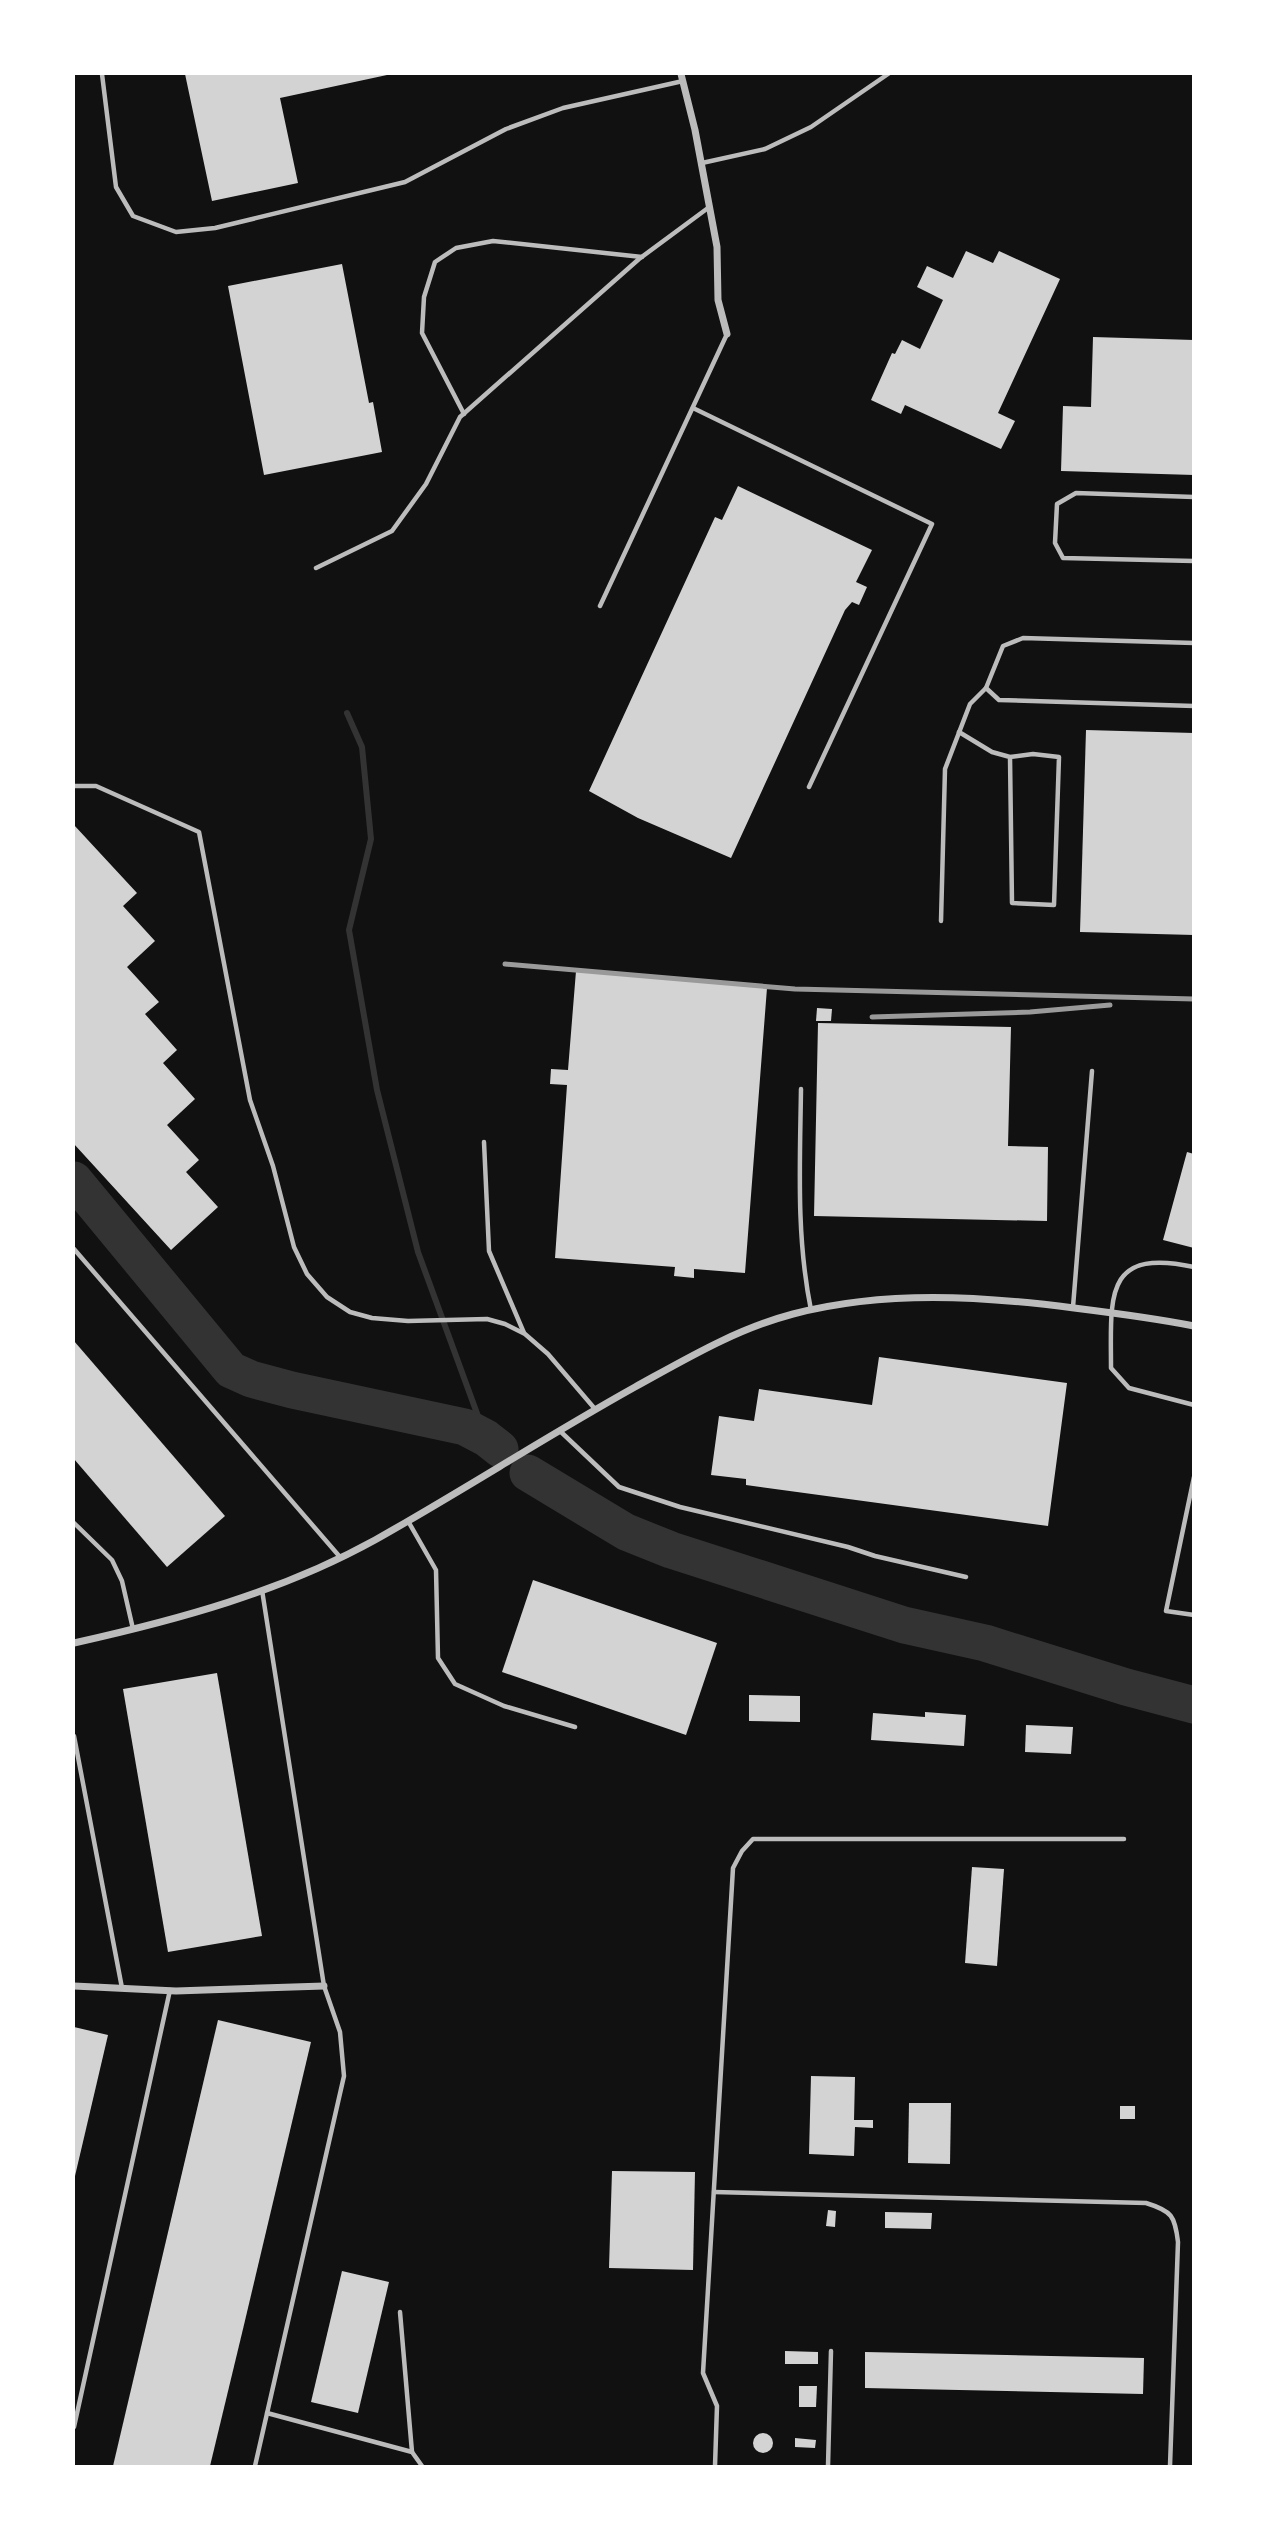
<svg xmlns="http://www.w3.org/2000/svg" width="1267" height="2540" font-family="'DejaVu Sans',sans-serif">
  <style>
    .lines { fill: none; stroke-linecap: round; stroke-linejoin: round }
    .stream { stroke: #333; stroke-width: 6 }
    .river { stroke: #333; stroke-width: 37 }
    .building { fill: #d3d3d3 }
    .service { stroke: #bcbcbc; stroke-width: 4.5 }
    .minor { stroke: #bcbcbc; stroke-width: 7 }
    .rail { stroke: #9a9a9a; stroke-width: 5 }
  </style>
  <rect width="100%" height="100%" fill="#111"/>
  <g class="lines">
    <polyline class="stream" points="347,713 362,747 371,839 349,930 377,1090 418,1252 486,1438"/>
    <g class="river">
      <polyline points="74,1180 231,1370 251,1379 292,1390 465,1427 486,1438 500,1449"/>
      <polyline points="528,1473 626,1532 671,1550 904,1625 985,1643 1126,1687 1194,1705"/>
    </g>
  </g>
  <g class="building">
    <polygon points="185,74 387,74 387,75 280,98 298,183 212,201"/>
    <polygon points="966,251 993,263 999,251 1060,279 998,413 1015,421 1001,449 905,405 901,414 871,400 892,353 895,354 902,340 920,349 943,300 917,287 927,266 953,278"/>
    <polygon points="342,264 369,403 373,402 382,452 264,475 228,286"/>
    <polygon points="1093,337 1194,340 1194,475 1061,471 1063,406 1091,407"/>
    <polygon points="738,486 872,550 856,582 867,587 859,605 852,602 845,610 731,858 638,818 589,791 715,517 722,520"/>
    <polygon points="1086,730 1194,733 1194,935 1080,932"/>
    <polygon points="74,825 137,893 123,906 155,941 127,967 159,1002 145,1014 177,1050 163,1063 195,1099 167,1125 199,1160 186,1172 218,1207 171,1250 74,1144"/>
    <polygon points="576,971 767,988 745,1273 694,1269 694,1278 674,1276 675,1267 555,1258 567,1085 550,1084 551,1069 568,1070"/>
    <polygon points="817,1008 832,1009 831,1021 816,1021"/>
    <polygon points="818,1023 1011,1027 1008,1146 1048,1147 1047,1221 814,1216"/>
    <polygon points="1187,1152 1194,1154 1194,1248 1163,1240"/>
    <polygon points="74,1341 225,1516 167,1567 74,1459"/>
    <polygon points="879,1357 1067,1383 1048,1526 746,1485 746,1479 711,1475 719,1416 754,1421 759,1389 872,1405"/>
    <polygon points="533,1580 717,1643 686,1735 502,1672"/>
    <polygon points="217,1673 262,1936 168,1952 123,1689"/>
    <polygon points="749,1695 800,1696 800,1722 749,1721"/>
    <polygon points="925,1712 966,1715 964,1746 871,1740 873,1713 925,1717"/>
    <polygon points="1026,1725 1073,1727 1071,1754 1025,1752"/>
    <polygon points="972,1867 1004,1869 997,1966 965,1963"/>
    <polygon points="218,2020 311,2042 243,2329 210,2466 113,2466"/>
    <polygon points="74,2027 108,2035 75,2176 74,2176"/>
    <polygon points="811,2076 855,2077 854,2120 873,2120 873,2128 855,2127 854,2156 809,2154"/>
    <polygon points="909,2103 951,2103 950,2164 908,2163"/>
    <rect x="1120" y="2106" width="15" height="13"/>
    <polygon points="612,2171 695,2172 693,2270 609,2268"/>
    <polygon points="828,2210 836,2211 835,2227 826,2226"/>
    <polygon points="885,2212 932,2213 931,2229 885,2228"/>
    <polygon points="342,2271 389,2282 358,2413 311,2402"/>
    <polygon points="785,2351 818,2352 818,2364 785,2364"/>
    <polygon points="865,2352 1144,2358 1143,2394 865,2388"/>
    <polygon points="799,2386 817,2386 816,2407 799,2407"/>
    <circle cx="763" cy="2443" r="10"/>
    <polygon points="795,2438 816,2440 815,2448 795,2447"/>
  </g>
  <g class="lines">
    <g class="service">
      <polyline points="102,74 116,187 133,216 176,232 215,228 405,182 506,129 563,108 683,81"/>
      <polyline points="702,163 765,149 811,127 888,74"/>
      <polyline points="693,408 932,524 809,787"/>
      <polyline points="464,414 422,333 424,297 435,262 456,248 493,241 642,257"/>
      <polyline points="1194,497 1076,493 1057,504 1055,543 1063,558 1194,561"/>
      <polyline points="316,568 392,531 426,484 460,417 639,259 708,208"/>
      <polyline points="600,606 727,334"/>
      <polyline points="986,688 999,700 1194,706"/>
      <polyline points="959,732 992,752 1010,757 1033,754 1059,757 1054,905 1012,903 1010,757"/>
      <polyline points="74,786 96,786 199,832 250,1100 273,1166 294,1247 307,1274 327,1297 350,1312 372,1318 408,1321 487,1319 505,1324 525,1334 548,1354 595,1409"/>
      <polyline points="941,921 945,769 970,704 986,688 1003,646 1023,638 1194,643"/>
      <path d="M801 1089C800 1163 796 1236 811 1310"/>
      <polyline points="484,1142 489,1251 524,1333"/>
      <polyline points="74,1249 340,1557"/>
      <path d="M1194 1267C1103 1247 1111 1298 1111 1368L1129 1388 1194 1405"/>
      <polyline points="1073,1307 1092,1071"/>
      <polyline points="560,1431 619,1487 680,1507 848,1547 875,1556 966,1577"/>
      <polyline points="1194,1477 1166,1611 1194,1615"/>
      <polyline points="408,1521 436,1570 438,1658 455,1684 504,1706 575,1727"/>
      <polyline points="74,1523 112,1560 122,1581 133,1629"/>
      <polyline points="74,1736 122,1988"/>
      <path d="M714 2192 1146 2203C1172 2211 1175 2216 1178 2242L1170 2466"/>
      <polyline points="400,2312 412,2452"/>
      <polyline points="267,2413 412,2452 422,2466"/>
      <polyline points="74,2427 170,1990"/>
      <polyline points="255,2466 344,2076 340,2032 324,1986 262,1590"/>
      <polyline points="715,2466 717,2406 703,2373 733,1868 742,1851 753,1839 1124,1839"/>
      <polyline points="828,2466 831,2351"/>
    </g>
    <g class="minor">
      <polyline points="681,74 695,130 717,247 718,300 727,334"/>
      <path d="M74 1643C177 1620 281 1592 375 1540 462 1491 547 1436 635 1387 686 1359 736 1329 793 1314 885 1290 981 1296 1074 1308 1114 1313 1154 1318 1194 1326"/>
      <polyline points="74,1986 176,1991 324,1986"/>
    </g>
    <g class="rail">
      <polyline points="505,964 795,989 1194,999"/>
      <polyline points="872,1017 1030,1012 1110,1005"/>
    </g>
  </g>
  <rect width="1267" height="2540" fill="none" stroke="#ffffff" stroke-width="150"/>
</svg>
